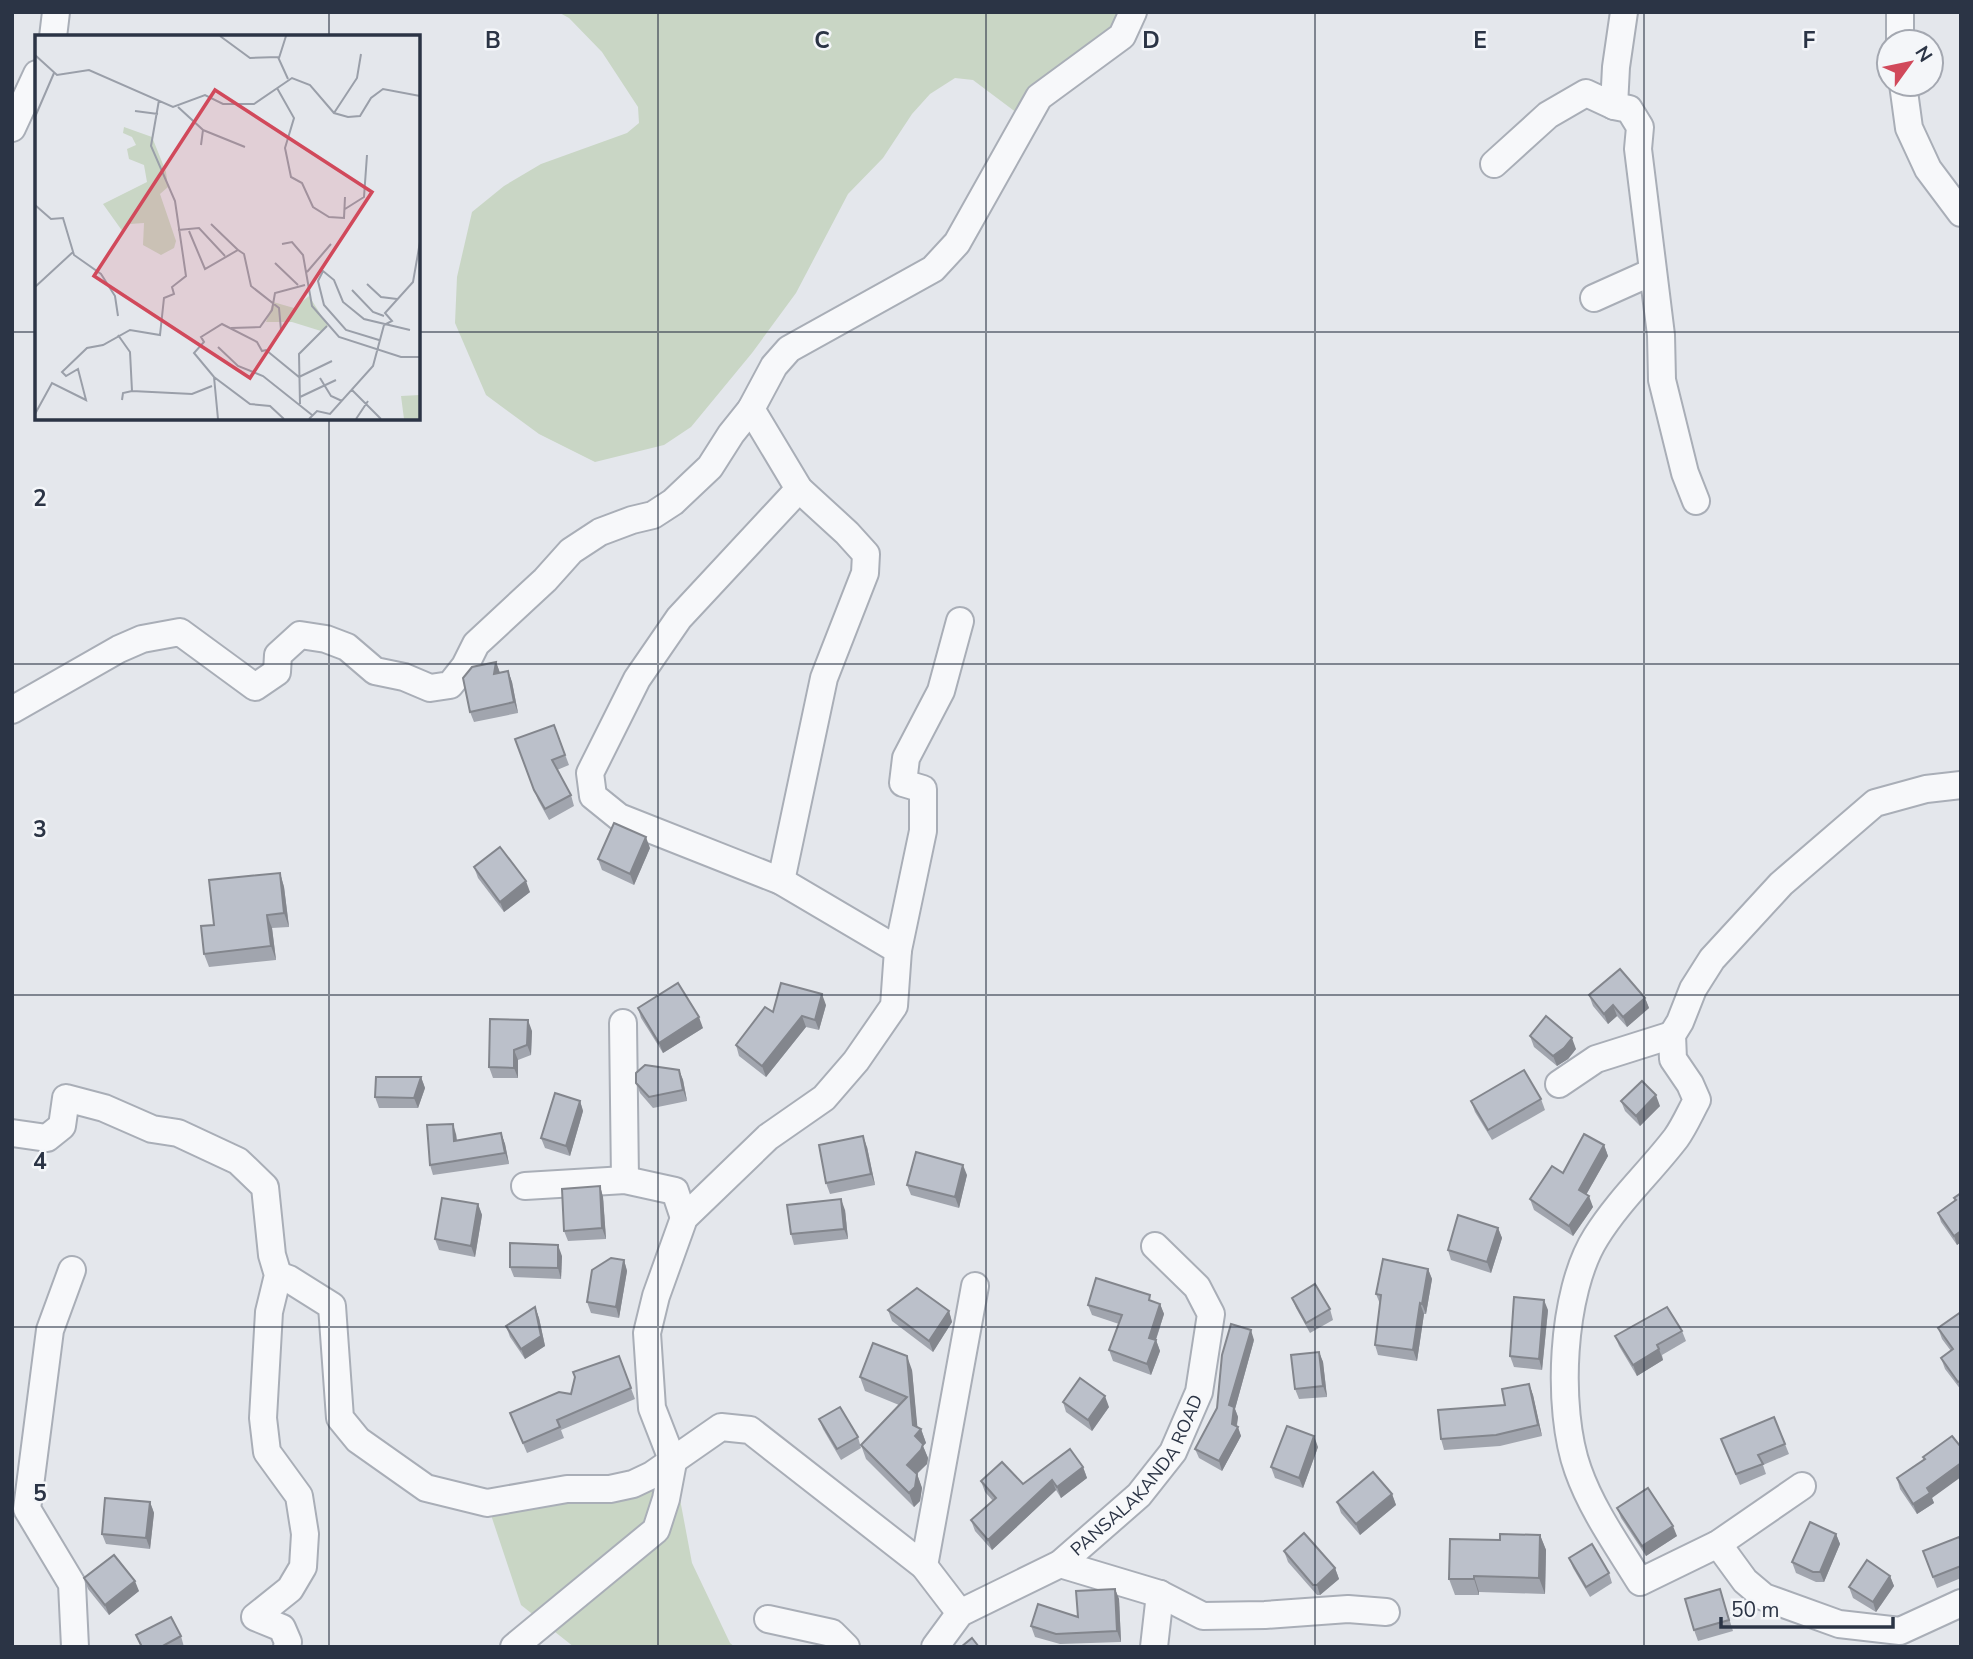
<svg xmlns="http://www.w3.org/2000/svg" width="1973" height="1659" font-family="'Nunito Sans',sans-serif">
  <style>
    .green { fill: #c9d6c5 }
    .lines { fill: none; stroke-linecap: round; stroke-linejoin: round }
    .minor-casing { stroke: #a9aeb7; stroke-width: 30 }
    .minor { stroke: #f7f8fa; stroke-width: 26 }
    .wall { fill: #a1a5ae }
    .shaded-wall { fill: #83868d }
    .building { fill: #bbc0ca; stroke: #83868d; stroke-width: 2 }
    .grid { fill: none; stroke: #2b3445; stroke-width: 2; stroke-opacity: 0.55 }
    .labels { text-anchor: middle; stroke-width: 5; stroke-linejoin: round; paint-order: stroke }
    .street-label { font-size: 18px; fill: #2b3445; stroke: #f4f6f9 }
    .inset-road { fill: none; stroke: #9a9fa9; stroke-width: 2 }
    .view { fill: #d1495b; fill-opacity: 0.15; stroke: #d1495b; stroke-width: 3.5 }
    .inset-edge { fill: none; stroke: #2b3445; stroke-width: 3.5 }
    .grid-label { font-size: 23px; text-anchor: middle; font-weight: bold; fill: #2b3445; stroke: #f4f6f9; stroke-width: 5; stroke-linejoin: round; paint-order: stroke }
  </style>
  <rect width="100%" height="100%" fill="#e4e7ec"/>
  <g class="green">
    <polygon points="558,12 1133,12 1025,119 973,80 955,78 930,94 912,114 883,158 848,194 796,293 752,353 691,427 664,445 595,462 539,434 486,395 455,323 457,277 472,212 504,186 541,164 627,133 639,123 638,107 602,52 569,18"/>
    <polygon points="673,1462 692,1563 730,1643 735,1647 574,1647 521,1605 487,1503 542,1493"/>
  </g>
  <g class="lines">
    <g class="minor-casing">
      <g id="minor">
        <polyline points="53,37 56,12"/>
        <polyline points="1900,42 1900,12"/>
        <polyline points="1903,84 1909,128 1928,169 1961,213"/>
        <polyline points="1614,106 1629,109 1640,127 1638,149 1661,335 1662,380 1685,473 1696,501"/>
        <polyline points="12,128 37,74"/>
        <polyline points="1494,164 1548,115 1586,93 1614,106 1616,67 1624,12"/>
        <polyline points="1594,298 1652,272"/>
        <polyline points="751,409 799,489 847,533 866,554 865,573 824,678 781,881"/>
        <polyline points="12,710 119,649 142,639 180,632 255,687 277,672 278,655 300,635 326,639 347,647 375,671 404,677 430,688 450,685 465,666 476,644 545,580 571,551 600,532 632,520 653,515 673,502 710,467 731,434 751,409 774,366 789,349 933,269 957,243 1039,97 1122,36 1133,12"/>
        <polyline points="898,950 923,831 923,789 903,783 906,758 941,691 960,621"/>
        <polyline points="623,1023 625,1180"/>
        <polyline points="1559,1084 1596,1059 1672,1035"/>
        <polyline points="12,1133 47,1138 62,1126 66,1098 104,1108 152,1129 178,1133 238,1161 265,1187 272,1255 278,1275 269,1312 263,1418 267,1452 299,1496 305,1534 303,1567 290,1589 255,1617 282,1628 288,1642 287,1647"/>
        <polyline points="525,1186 625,1180 675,1191 684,1218"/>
        <polyline points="72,1270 50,1330 27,1509 72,1584 75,1647"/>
        <polyline points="278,1275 289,1279 332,1306 340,1418 358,1440 426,1488 487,1503 567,1489 610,1489 633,1484 652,1475 721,1427 750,1430 924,1566 960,1613"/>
        <path d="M1802 1486 1718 1544 1640 1582C1618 1546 1592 1510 1578 1470 1556 1409 1561 1292 1596 1237 1619 1200 1650 1172 1676 1138 1684 1127 1690 1113 1697 1100L1690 1084 1673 1059 1672 1035 1680 1022 1693 989 1712 959 1781 884 1875 803 1926 789 1961 785"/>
        <polyline points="1718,1544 1745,1581 1764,1597 1839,1624 1900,1631 1961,1603"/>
        <polyline points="1060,1564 1160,1594 1203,1616 1265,1615 1348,1609 1386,1612"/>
        <polyline points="924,1566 975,1286"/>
        <polyline points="768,1619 832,1633 846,1647"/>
        <polyline points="514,1647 656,1530 666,1499 673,1462 652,1408 647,1333 656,1296 684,1218 768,1137 824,1098 856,1061 894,1006 898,950 781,881 619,817 593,796 590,773 637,679 679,618 799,489"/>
        <path id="s1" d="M935 1647 960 1613 1060 1564 1139 1495 1173 1452 1199 1392 1211 1314 1197 1287 1155 1246"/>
        <polyline points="1154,1647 1160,1594"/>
      </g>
    </g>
    <use href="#minor" class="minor"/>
  </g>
  <g class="wall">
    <polygon points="496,662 500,673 508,671 512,682 518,713 474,722 470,712"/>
    <polygon points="554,725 569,765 557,770 571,795 574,806 549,820 538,800 515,739"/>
    <polygon points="650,848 634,885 602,870 598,859"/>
    <polygon points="474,867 530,892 504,912 478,878"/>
    <polygon points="280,873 284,887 289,927 272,928 276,960 209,967 204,954 214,925"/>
    <polygon points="1589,995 1645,998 1649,1008 1627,1027 1617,1016 1608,1024 1593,1006"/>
    <polygon points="826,1005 819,1030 806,1027 766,1077 739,1056 736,1045 773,1012"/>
    <polygon points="638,1008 703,1028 663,1053 641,1018"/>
    <polygon points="532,1031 531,1055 518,1060 518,1078 493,1078 489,1067"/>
    <polygon points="1530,1036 1576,1049 1568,1059 1557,1066 1534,1047"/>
    <polygon points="679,1070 683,1080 687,1101 653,1108 640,1093 636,1083"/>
    <polygon points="421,1077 425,1088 418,1108 379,1108 375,1097"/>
    <polygon points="1541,1099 1545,1110 1492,1140 1475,1112 1471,1101"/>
    <polygon points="580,1101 583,1111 570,1156 545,1148 541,1138"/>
    <polygon points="1621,1101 1660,1106 1640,1126 1625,1111"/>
    <polygon points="501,1133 505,1144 509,1164 433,1175 430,1165 456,1134 457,1141"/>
    <polygon points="1604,1145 1608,1156 1586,1195 1593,1207 1573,1236 1534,1210 1530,1199 1563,1173"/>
    <polygon points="867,1147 875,1185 830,1194 826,1183"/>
    <polygon points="967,1175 959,1208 911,1195 907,1185"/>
    <polygon points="600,1186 603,1197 606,1239 568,1241 564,1231"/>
    <polygon points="1961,1193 1961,1242 1957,1245 1941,1222 1938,1213 1955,1201 1954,1198"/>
    <polygon points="478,1204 482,1215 475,1257 439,1250 435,1239"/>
    <polygon points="845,1210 848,1239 794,1245 791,1234"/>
    <polygon points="1498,1228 1502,1238 1491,1273 1451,1260 1448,1250"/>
    <polygon points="562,1256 561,1279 514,1277 510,1267"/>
    <polygon points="624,1260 627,1271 619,1318 591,1313 587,1302"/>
    <polygon points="1428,1269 1432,1279 1426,1314 1424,1314 1417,1361 1378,1355 1375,1345 1380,1304 1376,1294"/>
    <polygon points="1292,1298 1330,1309 1333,1320 1310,1333 1296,1308"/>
    <polygon points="1153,1302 1160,1304 1164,1314 1156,1340 1160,1351 1151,1375 1113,1361 1109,1350 1119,1324 1092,1315 1088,1305"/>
    <polygon points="535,1307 539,1318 545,1346 525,1359 510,1337 506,1326"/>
    <polygon points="888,1310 949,1311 952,1322 933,1352 892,1321"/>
    <polygon points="1548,1310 1542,1370 1514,1367 1510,1356"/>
    <polygon points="1961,1312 1961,1390 1945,1369 1941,1358 1951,1351 1942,1339 1938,1328"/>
    <polygon points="1682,1331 1686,1341 1662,1355 1663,1360 1637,1376 1619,1346 1615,1336"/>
    <polygon points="1254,1340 1235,1409 1238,1417 1237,1426 1241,1436 1222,1471 1199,1458 1195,1449"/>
    <polygon points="1319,1352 1323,1362 1327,1397 1299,1399 1295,1389"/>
    <polygon points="619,1356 635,1399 561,1430 564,1438 527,1453 510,1413 571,1394"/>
    <polygon points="912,1370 917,1427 921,1429 926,1443 923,1446 928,1458 927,1464 917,1474 922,1488 920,1501 914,1507 866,1459 861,1445 899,1405 865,1391 860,1377"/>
    <polygon points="1529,1384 1533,1395 1542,1436 1500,1446 1444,1450 1441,1439 1505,1405"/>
    <polygon points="1063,1402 1109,1407 1092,1431 1066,1412"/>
    <polygon points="819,1419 858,1437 861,1448 841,1460 823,1429"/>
    <polygon points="1952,1436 1932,1498 1934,1503 1917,1514 1900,1489 1897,1478 1925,1460 1923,1457"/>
    <polygon points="1721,1439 1785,1444 1789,1454 1763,1465 1766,1474 1740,1485"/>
    <polygon points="1318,1447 1303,1488 1275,1478 1271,1467"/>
    <polygon points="1083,1467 1087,1478 1061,1498 1056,1490 992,1550 975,1531 971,1520 993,1501 985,1492 981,1481 1023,1484"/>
    <polygon points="1392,1494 1396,1505 1360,1535 1341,1513 1337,1502"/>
    <polygon points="150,1502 154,1513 150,1549 106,1544 102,1534"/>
    <polygon points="1617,1508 1677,1536 1646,1556 1621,1518"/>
    <polygon points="1836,1534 1840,1544 1824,1582 1816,1582 1796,1573 1792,1562"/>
    <polygon points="1540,1535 1546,1550 1545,1594 1479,1592 1479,1595 1455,1595 1449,1579 1500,1540"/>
    <polygon points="1961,1541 1961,1578 1937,1588 1923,1551"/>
    <polygon points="1284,1551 1335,1568 1339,1579 1320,1595 1317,1595 1288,1562"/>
    <polygon points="1569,1558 1609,1573 1612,1583 1590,1597 1573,1568"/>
    <polygon points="1890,1576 1894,1586 1876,1612 1853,1598 1849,1587"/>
    <polygon points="84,1578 139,1591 109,1615 88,1589"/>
    <polygon points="1115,1589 1119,1599 1121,1642 1060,1644 1035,1637 1031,1626 1078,1617"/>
    <polygon points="1720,1589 1733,1631 1698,1641 1694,1630"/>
    <polygon points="136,1635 181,1636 184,1647 141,1647"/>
  </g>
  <g class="shaded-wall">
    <polygon points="496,662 500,673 494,674"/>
    <polygon points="508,671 512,682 518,713 514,702"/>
    <polygon points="646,837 650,848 634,885 630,874"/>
    <polygon points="280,873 284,887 289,927 284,913"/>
    <polygon points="526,881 530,892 504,912 500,902"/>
    <polygon points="267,915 272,928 276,960 271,946"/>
    <polygon points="822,994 826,1005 819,1030 815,1020"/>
    <polygon points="1645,998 1649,1008 1627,1027 1623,1017"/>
    <polygon points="1613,1005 1617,1016 1608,1024 1604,1014"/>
    <polygon points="802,1016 806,1027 766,1077 762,1066"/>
    <polygon points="699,1017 703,1028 663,1053 659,1043"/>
    <polygon points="528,1020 532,1031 531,1055 527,1045"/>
    <polygon points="1572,1038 1576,1049 1568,1059 1557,1066 1553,1056"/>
    <polygon points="514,1050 518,1060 518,1078 514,1068"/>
    <polygon points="679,1070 683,1080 687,1101 683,1090"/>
    <polygon points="421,1077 425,1088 418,1108 414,1098"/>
    <polygon points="1656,1095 1660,1106 1640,1126 1636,1116"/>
    <polygon points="580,1101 583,1111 570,1156 566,1146"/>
    <polygon points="453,1124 456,1134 458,1152 454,1141"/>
    <polygon points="501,1133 505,1144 509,1164 505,1153"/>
    <polygon points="863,1136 867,1147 875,1185 871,1174"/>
    <polygon points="1604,1145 1608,1156 1583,1200 1579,1190"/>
    <polygon points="963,1165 967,1175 959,1208 955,1197"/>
    <polygon points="600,1186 603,1197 606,1239 602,1228"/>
    <polygon points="1589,1196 1593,1207 1573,1236 1569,1226"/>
    <polygon points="841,1199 845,1210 848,1239 844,1229"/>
    <polygon points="478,1204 482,1215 475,1257 471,1246"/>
    <polygon points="1498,1228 1502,1238 1491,1273 1487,1262"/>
    <polygon points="1961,1231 1961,1242 1957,1245 1954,1236"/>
    <polygon points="558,1245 562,1256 561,1279 558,1268"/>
    <polygon points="624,1260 627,1271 619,1318 616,1307"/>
    <polygon points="1428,1269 1432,1279 1426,1314 1422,1304"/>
    <polygon points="1544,1300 1548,1310 1542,1370 1539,1359"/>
    <polygon points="1420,1303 1424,1314 1417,1361 1413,1350"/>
    <polygon points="1160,1304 1164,1314 1153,1348 1149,1338"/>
    <polygon points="535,1307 539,1318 545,1346 525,1359 521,1349"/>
    <polygon points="949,1311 952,1322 933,1352 929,1341"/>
    <polygon points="1251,1330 1254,1340 1235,1409 1238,1417 1236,1429 1238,1427 1241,1436 1222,1471 1219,1461 1232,1424 1229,1405"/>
    <polygon points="1156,1340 1160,1351 1151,1375 1147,1364"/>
    <polygon points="1659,1349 1663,1360 1637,1376 1633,1365"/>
    <polygon points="1319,1352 1323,1362 1327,1397 1323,1386"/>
    <polygon points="907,1356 912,1370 918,1433 921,1429 926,1443 923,1446 928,1458 927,1464 912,1478 907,1465 915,1436"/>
    <polygon points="1529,1384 1533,1395 1542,1436 1538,1425"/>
    <polygon points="1105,1396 1109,1407 1092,1431 1088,1420"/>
    <polygon points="1314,1436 1318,1447 1303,1488 1299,1478"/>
    <polygon points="1961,1463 1961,1477 1932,1498 1934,1503 1917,1514 1913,1504 1927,1488"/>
    <polygon points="1083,1467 1087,1478 1061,1498 1057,1487"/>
    <polygon points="917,1474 922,1488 920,1501 914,1507 909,1493"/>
    <polygon points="1052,1480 1056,1490 992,1550 988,1540"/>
    <polygon points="1392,1494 1396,1505 1360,1535 1356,1524"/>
    <polygon points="150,1502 154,1513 150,1549 146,1538"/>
    <polygon points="1673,1526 1677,1536 1646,1556 1642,1546"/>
    <polygon points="1836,1534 1840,1544 1824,1582 1820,1572"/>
    <polygon points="1540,1535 1546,1550 1545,1594 1539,1578"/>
    <polygon points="1335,1568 1339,1579 1320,1595 1317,1585"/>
    <polygon points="1474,1576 1479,1592 1479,1595 1474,1579"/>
    <polygon points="1890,1576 1894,1586 1876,1612 1873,1602"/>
    <polygon points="135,1581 139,1591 109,1615 105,1605"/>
    <polygon points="1115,1589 1119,1599 1121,1642 1117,1631"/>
  </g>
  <g class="building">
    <polygon points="496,662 494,674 508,671 514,702 470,712 463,678 472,667"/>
    <polygon points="554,725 565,755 552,760 571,795 545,809 534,790 515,739"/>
    <polygon points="614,823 646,837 630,874 598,859"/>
    <polygon points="500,847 526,881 500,902 474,867"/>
    <polygon points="280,873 284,913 267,915 271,946 204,954 201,926 214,925 209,880"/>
    <polygon points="1620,969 1645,998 1623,1017 1613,1005 1604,1014 1589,995"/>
    <polygon points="678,983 699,1017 659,1043 638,1008"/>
    <polygon points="781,983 822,994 815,1020 802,1016 762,1066 736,1045 765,1007 773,1012"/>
    <polygon points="1546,1016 1572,1038 1564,1048 1553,1056 1530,1036"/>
    <polygon points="490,1019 528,1020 527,1045 514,1050 514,1068 489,1067"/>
    <polygon points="645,1065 679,1070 683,1090 649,1097 636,1083 636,1073"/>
    <polygon points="1524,1070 1541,1099 1488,1130 1471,1101"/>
    <polygon points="376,1077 421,1077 414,1098 375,1097"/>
    <polygon points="1642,1081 1656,1095 1636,1116 1621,1101"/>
    <polygon points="555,1093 580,1101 566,1146 541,1138"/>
    <polygon points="453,1124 454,1141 501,1133 505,1153 430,1165 427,1125"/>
    <polygon points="1584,1134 1604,1145 1579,1190 1589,1196 1569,1226 1530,1199 1552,1166 1563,1173"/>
    <polygon points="863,1136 871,1174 826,1183 819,1145"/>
    <polygon points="916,1152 963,1165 955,1197 907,1185"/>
    <polygon points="600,1186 602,1228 564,1231 562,1189"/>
    <polygon points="1961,1193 1961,1231 1954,1236 1938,1213 1956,1200 1954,1198"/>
    <polygon points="442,1198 478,1204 471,1246 435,1239"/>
    <polygon points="841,1199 844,1229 791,1234 787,1205"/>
    <polygon points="1458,1215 1498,1228 1487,1262 1448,1250"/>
    <polygon points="510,1243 558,1245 558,1268 510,1267"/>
    <polygon points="611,1258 624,1260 616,1307 587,1302 592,1270"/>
    <polygon points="1383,1259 1428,1269 1422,1304 1420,1303 1413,1350 1375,1345 1381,1295 1376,1294"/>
    <polygon points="1096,1278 1150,1295 1149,1300 1160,1304 1149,1338 1156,1340 1147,1364 1109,1350 1122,1315 1088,1305"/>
    <polygon points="1315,1284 1330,1309 1306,1323 1292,1298"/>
    <polygon points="917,1288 949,1311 929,1341 888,1310"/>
    <polygon points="1514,1297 1544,1300 1539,1359 1510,1356"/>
    <polygon points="535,1307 541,1336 521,1349 506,1326"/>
    <polygon points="1667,1307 1682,1331 1657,1345 1659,1349 1633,1365 1615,1336"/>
    <polygon points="1961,1312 1961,1380 1958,1382 1941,1358 1953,1349 1938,1328"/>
    <polygon points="1231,1324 1251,1330 1229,1405 1234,1407 1232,1424 1238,1427 1219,1461 1195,1449 1217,1408 1222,1355"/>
    <polygon points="873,1343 907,1356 913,1425 921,1429 915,1436 923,1444 921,1450 907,1465 917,1474 915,1487 909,1493 861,1445 907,1397 860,1377"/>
    <polygon points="1319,1352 1323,1386 1295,1389 1291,1355"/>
    <polygon points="619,1356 631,1388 557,1420 560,1427 523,1443 510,1413 559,1392 571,1394 575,1377 573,1372"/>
    <polygon points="1080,1378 1105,1396 1088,1420 1063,1402"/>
    <polygon points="1529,1384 1538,1425 1496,1435 1441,1439 1438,1410 1505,1405 1502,1389"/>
    <polygon points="840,1407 858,1437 837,1449 819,1419"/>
    <polygon points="1774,1417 1785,1444 1758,1455 1763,1464 1736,1474 1721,1439"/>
    <polygon points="1287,1426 1314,1436 1299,1478 1271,1467"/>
    <polygon points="1952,1436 1961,1447 1961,1463 1927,1488 1930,1493 1913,1504 1897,1478 1925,1459 1923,1457"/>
    <polygon points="1070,1449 1083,1467 1057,1487 1052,1480 988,1540 971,1520 996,1498 981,1481 1002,1462 1023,1484"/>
    <polygon points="1373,1472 1392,1494 1356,1524 1337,1502"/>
    <polygon points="1648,1488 1673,1526 1642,1546 1617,1508"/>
    <polygon points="105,1498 150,1502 146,1538 102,1534"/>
    <polygon points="1810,1522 1836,1534 1820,1572 1813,1572 1792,1562"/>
    <polygon points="1304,1533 1335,1568 1317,1585 1313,1585 1284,1551"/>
    <polygon points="1500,1534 1540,1535 1539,1578 1474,1576 1474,1579 1449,1579 1450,1539 1500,1540"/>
    <polygon points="1959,1537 1961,1541 1961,1566 1933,1577 1923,1551"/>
    <polygon points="1592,1544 1609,1573 1586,1587 1569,1558"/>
    <polygon points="114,1555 135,1581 105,1605 84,1578"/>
    <polygon points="1867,1560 1890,1576 1873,1602 1849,1587"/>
    <polygon points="1115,1589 1117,1631 1056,1634 1031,1626 1038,1604 1078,1617 1076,1591"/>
    <polygon points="1720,1589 1729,1620 1694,1630 1685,1599"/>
    <polygon points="171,1617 181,1636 161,1647 142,1647 136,1635"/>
    <polygon points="972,1638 979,1647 961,1647"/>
  </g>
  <path class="grid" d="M329 12V37M658 12V1647M986 12V1647M1315 12V1647M1644 12V1647M12 332H37M418 332H1961M329 418V1647M12 664H1961M12 995H1961M12 1327H1961"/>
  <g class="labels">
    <g class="street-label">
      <text dy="6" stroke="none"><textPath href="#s1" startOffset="273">PANSALAKANDA ROAD</textPath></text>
    </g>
  </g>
  <g transform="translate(35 35)">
    <rect width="385" height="385" fill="#e4e7ec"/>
    <path d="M89 92 117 102 131 137 133 152 125 159 141 206 139 213 126 220 108 210 109 188 95 189 88 197 68 169 112 147 109 130 94 124 92 114 101 110 97 102 88 98ZM274 261 293 291 286 296 257 287H231L238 267 259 273ZM385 360V384H369L366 361Z" fill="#c9d6c5"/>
    <path class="inset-road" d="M185 1 215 23 243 22 253 44M0 20 22 40 54 35 138 72 170 60 188 69H219L257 43 275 50 299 78 313 82 325 81 336 63 348 54 385 61M244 23 251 1M242 53 259 83 250 113 256 142 267 148 278 172 294 182 309 183 310 162M143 72 168 95 166 110M100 76 123 79M299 78 322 43 326 19M0 82 19 38M168 95 210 112M0 170 16 184 28 183 39 220 66 239 80 261 83 281M310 174 329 162 332 120M176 189 203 215M143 195 164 193 190 221M154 196 170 234 203 215 209 219 216 251 244 273 246 295M247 209 257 207 268 220 277 271 304 302 366 322H385M240 228 263 250M272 237 296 209M332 249 346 262 362 264M0 252 38 217M317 255 338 277 349 281M196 293 225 292 237 275 240 258 270 250M83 300 95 317 97 356M344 305 311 295 289 270 283 246 288 236 299 245 308 267 329 284 375 295M183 312 203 331 228 341 277 380M179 342 183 384M285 343 296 361 307 366M316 354 346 384M265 362 301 345M87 365 88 358 97 356 157 359 177 351M265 369 264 319 292 291M0 379 17 348 51 365 43 334 31 341 27 337 52 313 68 310 95 295 125 300 129 263 139 259 137 252 151 241 140 166 116 111 124 65M249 384 235 371 215 369 179 342 159 318 169 307 166 302 187 289 222 307 227 316 231 315 264 342 297 326M274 384 282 376 295 379 338 331 349 290 357 286 350 278 378 247 385 207M321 384 333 366"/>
    <path class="view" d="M180 55 337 157 215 343 59 241Z"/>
    <rect width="385" height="385" class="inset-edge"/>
  </g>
  <g class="grid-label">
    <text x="493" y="48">B</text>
    <text x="822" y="48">C</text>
    <text x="1151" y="48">D</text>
    <text x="1480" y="48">E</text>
    <text x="1809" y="48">F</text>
    <text x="40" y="506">2</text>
    <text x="40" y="837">3</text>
    <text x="40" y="1169">4</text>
    <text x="40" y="1501">5</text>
  </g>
  <rect width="1973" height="1659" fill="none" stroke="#2b3445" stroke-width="28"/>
  <g transform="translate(1910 63) rotate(57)"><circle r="33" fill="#f4f6f9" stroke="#a4a8b1" stroke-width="2"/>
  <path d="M0-5L12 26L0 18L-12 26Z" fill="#d1495b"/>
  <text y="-10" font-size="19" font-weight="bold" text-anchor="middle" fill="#2b3445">N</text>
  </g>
  <path d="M1721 1617v10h172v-10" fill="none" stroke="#2b3445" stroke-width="3.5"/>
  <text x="1731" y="1617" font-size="21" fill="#2b3445" stroke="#f4f6f9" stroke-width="5" paint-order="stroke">50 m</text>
</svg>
